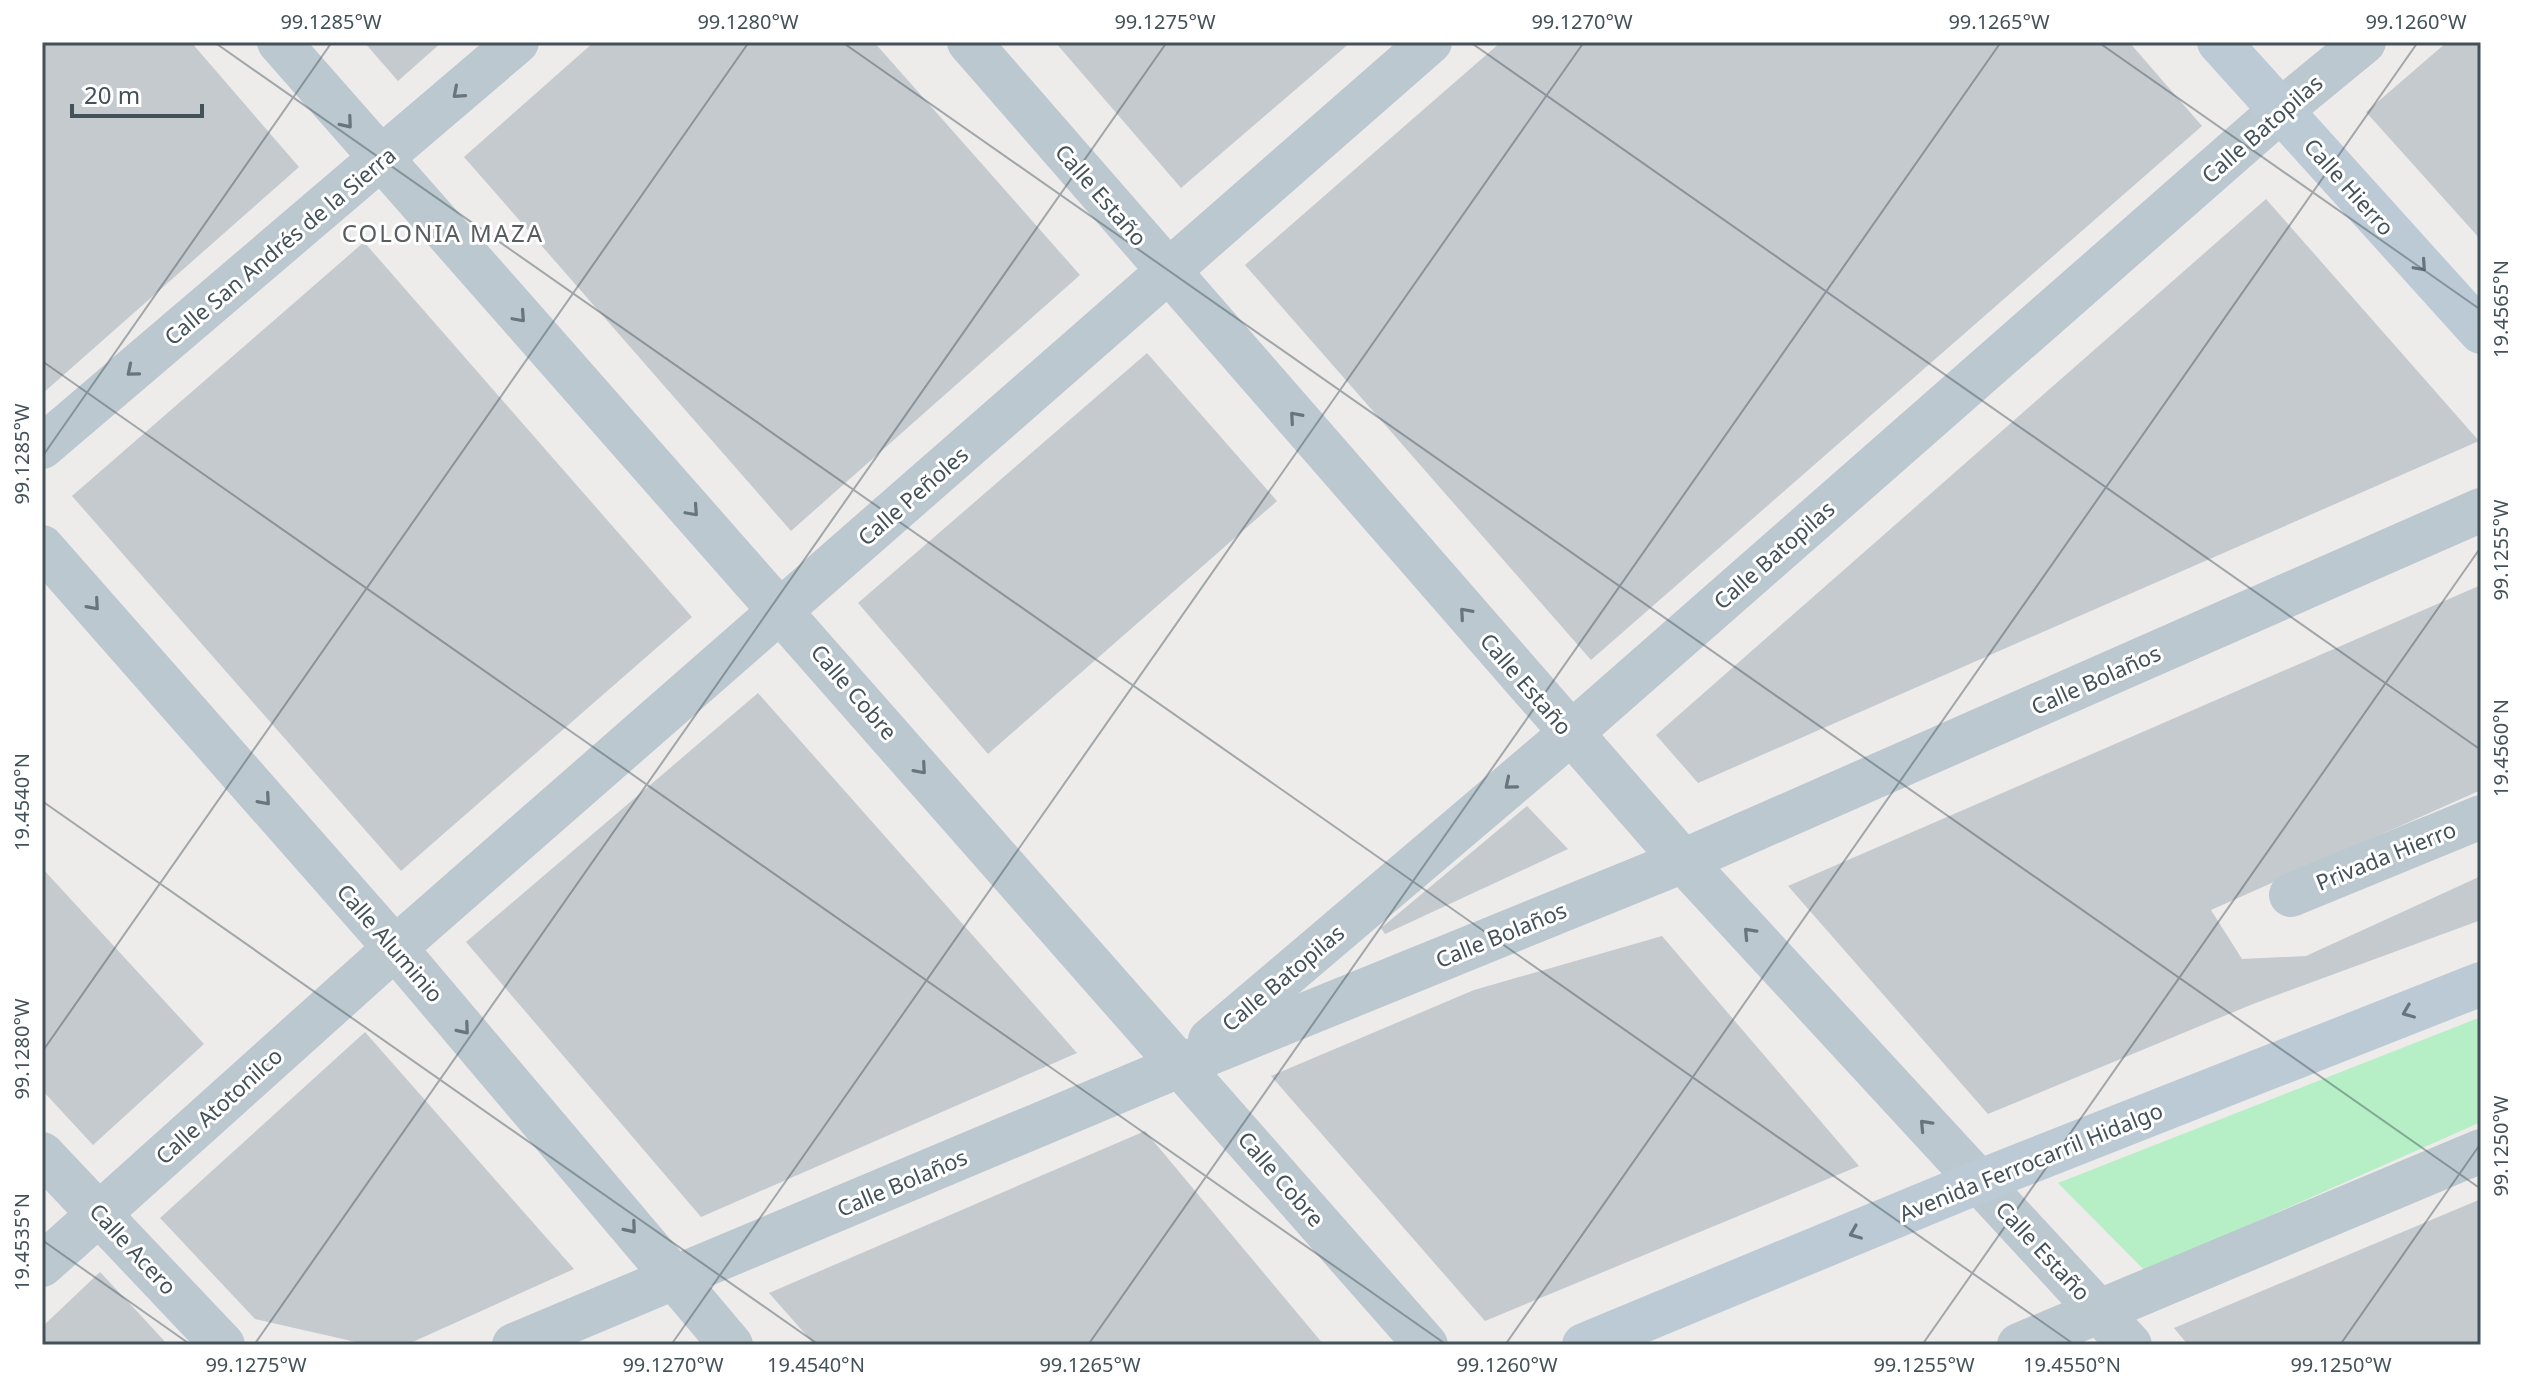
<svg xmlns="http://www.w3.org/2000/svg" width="2523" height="1387" font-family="'Noto Sans',sans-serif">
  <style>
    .green { fill: #b6efc5 }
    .building { fill: #c5cacf }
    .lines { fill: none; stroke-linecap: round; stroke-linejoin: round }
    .street { stroke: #bbc8cf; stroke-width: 44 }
    .secondary { stroke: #bbcad4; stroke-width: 44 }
    .oneway { stroke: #67757c }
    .oneway2 { stroke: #67757e }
    .ticks { fill: none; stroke: #435159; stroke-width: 2; stroke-opacity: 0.45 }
    .labels { text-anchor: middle; stroke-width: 6; stroke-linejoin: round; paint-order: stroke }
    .street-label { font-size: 22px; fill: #435159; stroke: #fff }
    .neighbourhood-label { font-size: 24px; letter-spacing: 2px; fill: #585d60; stroke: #fff }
    .neatline { fill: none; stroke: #435159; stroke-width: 3 }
    .ticks-label { font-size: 20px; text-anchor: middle; fill: #435159 }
  </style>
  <rect width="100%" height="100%" fill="#eeebeb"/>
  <polygon class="green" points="2481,1017 2481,1122 2145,1271 2058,1183"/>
  <g class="building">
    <polygon points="42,42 191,42 299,167 42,394"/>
    <polygon points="364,42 442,42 398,81"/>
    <polygon points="594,42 874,42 1080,275 791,531 464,157"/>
    <polygon points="1055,42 1351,42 1181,188"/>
    <polygon points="1501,42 2129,42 2202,126 1591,660 1245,265"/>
    <polygon points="2447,42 2481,42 2481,240 2366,112"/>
    <polygon points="2266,199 2479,441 1698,783 1656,735"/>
    <polygon points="364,242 692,617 401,871 72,496"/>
    <polygon points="1147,353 1277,501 988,754 858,603"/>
    <polygon points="2481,585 2481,790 2211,910 2242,959 2306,956 2481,876 2481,920 2253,1004 1988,1114 1788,886"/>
    <polygon points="758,693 1077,1053 701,1217 466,942"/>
    <polygon points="1527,806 1568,849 1385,934 1381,928"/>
    <polygon points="42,868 204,1044 93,1145 42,1090"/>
    <polygon points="1662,936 1859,1166 1485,1321 1271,1076 1474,990"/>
    <polygon points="365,1032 574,1269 406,1345 369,1345 255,1319 160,1218"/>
    <polygon points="1145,1131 1324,1345 815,1345 769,1293"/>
    <polygon points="2481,1199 2481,1345 2188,1345 2174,1328"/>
    <polygon points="100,1272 145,1320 168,1345 42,1345 42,1327"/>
  </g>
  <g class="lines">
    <g class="street">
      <polyline points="279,42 1426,1345"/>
      <polyline points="969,42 1683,861 2130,1345"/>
      <polyline points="42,447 517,42"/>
      <polyline points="42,547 395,948 731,1345"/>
      <polyline points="2291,895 2481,817"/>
      <polyline points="1210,1040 1570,734 2280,111 2364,42"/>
      <polyline points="42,1154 223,1345"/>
      <polyline points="42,1265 395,948 1430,42"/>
      <polyline points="514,1345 1181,1065 1683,861 2481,510"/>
      <polyline points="2019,1345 2481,1151"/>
    </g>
    <g class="secondary">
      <polyline points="2219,42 2481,332"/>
      <polyline points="1584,1345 1978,1182 2481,984"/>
    </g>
  </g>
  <defs><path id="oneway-chevron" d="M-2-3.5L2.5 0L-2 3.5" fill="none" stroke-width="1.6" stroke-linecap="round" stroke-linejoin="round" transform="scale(2)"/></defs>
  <g class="oneway">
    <use href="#oneway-chevron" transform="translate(458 93) rotate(139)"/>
    <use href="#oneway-chevron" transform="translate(347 123) rotate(50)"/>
    <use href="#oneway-chevron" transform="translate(520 317) rotate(48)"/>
    <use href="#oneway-chevron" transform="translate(132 371) rotate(140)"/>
    <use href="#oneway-chevron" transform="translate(1295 417) rotate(-131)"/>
    <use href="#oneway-chevron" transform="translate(693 511) rotate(48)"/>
    <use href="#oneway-chevron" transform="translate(94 605) rotate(49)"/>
    <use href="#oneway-chevron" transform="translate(1465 613) rotate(-131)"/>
    <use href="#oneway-chevron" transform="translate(921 769) rotate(49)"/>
    <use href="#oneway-chevron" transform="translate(1510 784) rotate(140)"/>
    <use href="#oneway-chevron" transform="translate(265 800) rotate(49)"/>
    <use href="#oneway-chevron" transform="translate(1749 933) rotate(-133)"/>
    <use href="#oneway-chevron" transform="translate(464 1029) rotate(50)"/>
    <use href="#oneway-chevron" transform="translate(1925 1125) rotate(-133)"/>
    <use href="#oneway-chevron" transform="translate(631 1228) rotate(50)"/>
  </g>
  <g class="oneway2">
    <use href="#oneway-chevron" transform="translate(2421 266) rotate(48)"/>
    <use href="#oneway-chevron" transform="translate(2408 1012) rotate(158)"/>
    <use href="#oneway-chevron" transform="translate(1855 1233) rotate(158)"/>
  </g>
  <path class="ticks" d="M214 42 2075 1345M842 42 2481 1189M1470 42 2481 750M2098 42 2481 310M42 361 1447 1345M42 457 332 42M42 801 819 1345M42 1052 749 42M42 1240 191 1345M254 1345 1167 42M671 1345 1584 42M1088 1345 2001 42M1505 1345 2418 42M1922 1345 2481 547M2340 1345 2481 1143"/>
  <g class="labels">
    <g class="street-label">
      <text transform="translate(2262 129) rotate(-41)" y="8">Calle Batopilas</text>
      <text transform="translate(2349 187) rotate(48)" y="8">Calle Hierro</text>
      <text transform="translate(1101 195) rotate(49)" y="8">Calle Estaño</text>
      <text transform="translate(280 246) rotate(-40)" y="8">Calle San Andrés de la Sierra</text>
      <text transform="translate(913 496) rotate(-41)" y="8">Calle Peñoles</text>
      <text transform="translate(1774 555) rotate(-41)" y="8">Calle Batopilas</text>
      <text transform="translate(2096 680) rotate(-24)" y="8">Calle Bolaños</text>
      <text transform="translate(1526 684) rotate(49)" y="8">Calle Estaño</text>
      <text transform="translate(854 692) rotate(49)" y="8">Calle Cobre</text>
      <text transform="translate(2386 856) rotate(-22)" y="8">Privada Hierro</text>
      <text transform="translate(1501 935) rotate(-22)" y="8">Calle Bolaños</text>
      <text transform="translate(390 943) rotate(49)" y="8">Calle Aluminio</text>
      <text transform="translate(1283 978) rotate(-40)" y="8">Calle Batopilas</text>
      <text transform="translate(219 1106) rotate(-42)" y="8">Calle Atotonilco</text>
      <text transform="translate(2031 1162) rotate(-22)" y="8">Avenida Ferrocarril Hidalgo</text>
      <text transform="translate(1281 1179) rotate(49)" y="8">Calle Cobre</text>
      <text transform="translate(902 1183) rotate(-23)" y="8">Calle Bolaños</text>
      <text transform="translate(133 1249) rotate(47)" y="8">Calle Acero</text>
      <text transform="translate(2043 1251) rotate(47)" y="8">Calle Estaño</text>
    </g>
    <g class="neighbourhood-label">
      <text x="443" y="242">COLONIA MAZA</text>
    </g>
  </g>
  <rect width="2523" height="1387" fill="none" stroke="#ffffff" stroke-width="88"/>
  <path d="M72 104v12h130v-12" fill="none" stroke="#435159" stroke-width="4"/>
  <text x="84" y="104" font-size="24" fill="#435159" stroke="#ffffff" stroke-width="6" paint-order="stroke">20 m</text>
  <rect x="44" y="44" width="2435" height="1299" class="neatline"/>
  <g class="ticks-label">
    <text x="331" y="29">99.1285°W</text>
    <text x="748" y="29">99.1280°W</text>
    <text x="1165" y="29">99.1275°W</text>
    <text x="1582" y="29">99.1270°W</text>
    <text x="1999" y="29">99.1265°W</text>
    <text x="2416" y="29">99.1260°W</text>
    <text transform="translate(2501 309) rotate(-90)" y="7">19.4565°N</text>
    <text transform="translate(22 454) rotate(-90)" y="7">99.1285°W</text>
    <text transform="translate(2501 550) rotate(-90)" y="7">99.1255°W</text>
    <text transform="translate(2501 748) rotate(-90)" y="7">19.4560°N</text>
    <text transform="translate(22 802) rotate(-90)" y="7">19.4540°N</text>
    <text transform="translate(22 1049) rotate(-90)" y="7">99.1280°W</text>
    <text transform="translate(2501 1146) rotate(-90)" y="7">99.1250°W</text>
    <text transform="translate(22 1242) rotate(-90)" y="7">19.4535°N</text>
    <text x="256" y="1372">99.1275°W</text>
    <text x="673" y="1372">99.1270°W</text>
    <text x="816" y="1372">19.4540°N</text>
    <text x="1090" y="1372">99.1265°W</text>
    <text x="1507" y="1372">99.1260°W</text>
    <text x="1924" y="1372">99.1255°W</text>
    <text x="2072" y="1372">19.4550°N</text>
    <text x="2341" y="1372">99.1250°W</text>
  </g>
</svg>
